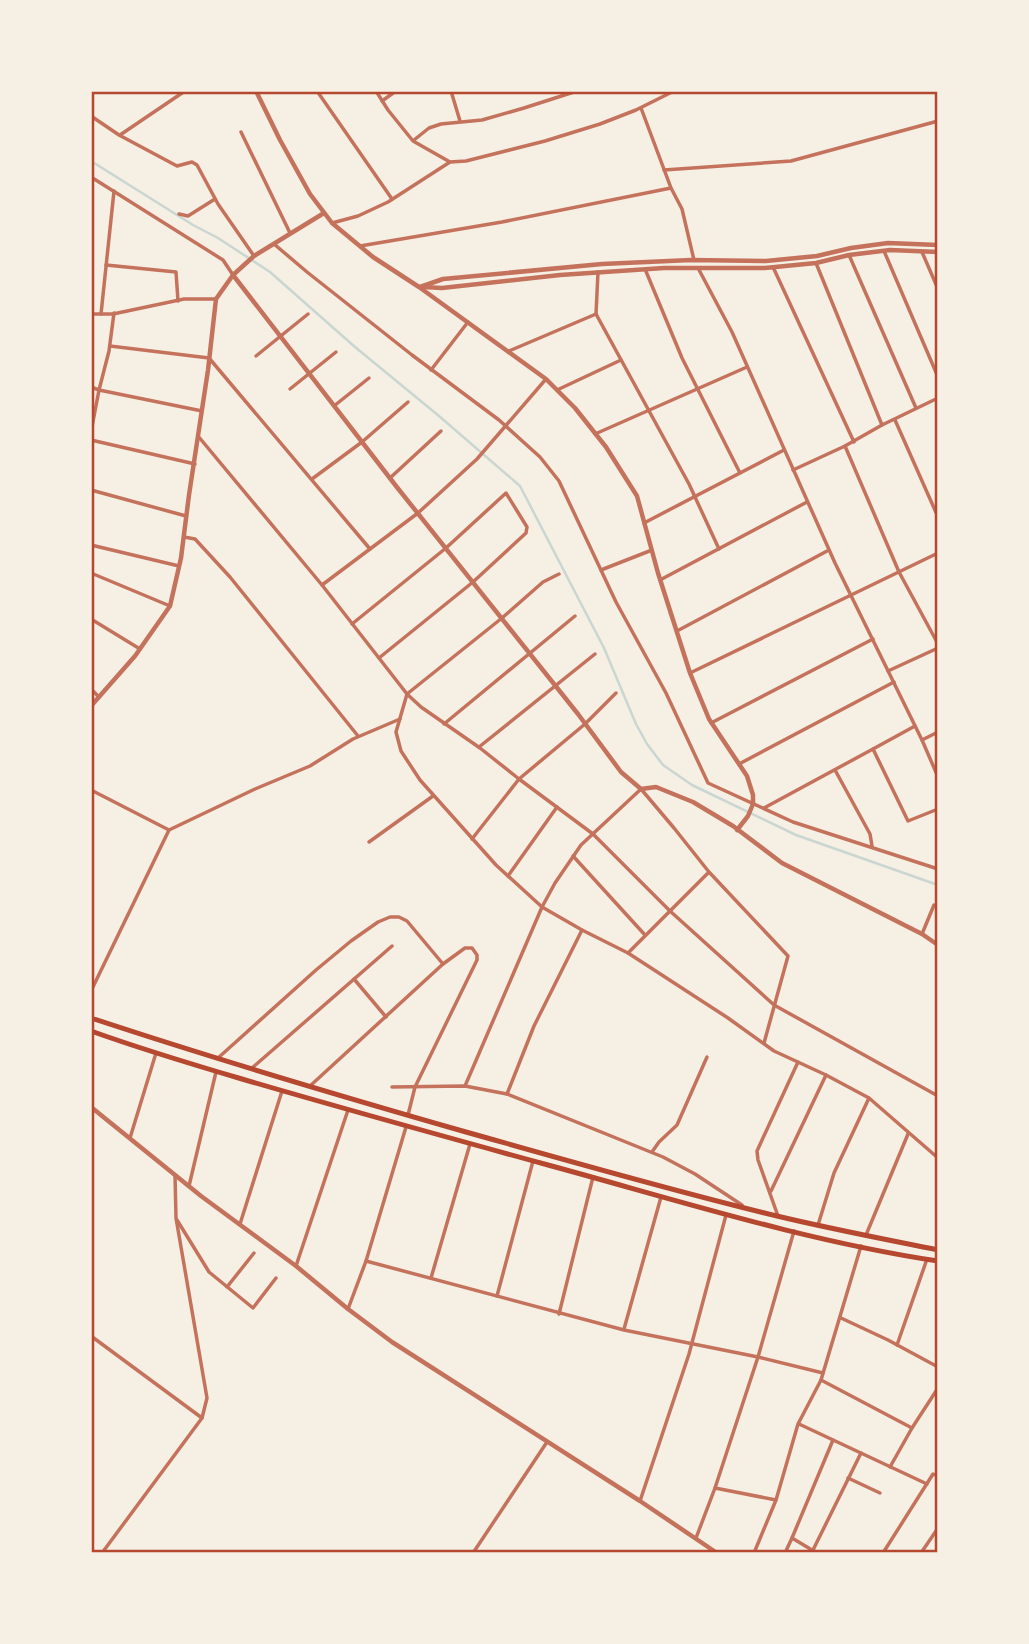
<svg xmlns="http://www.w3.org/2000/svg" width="1029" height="1644" font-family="Figtree,sans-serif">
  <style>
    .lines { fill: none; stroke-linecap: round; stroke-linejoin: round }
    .stream { stroke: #c9d6d2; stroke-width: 2.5 }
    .minor { stroke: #c5725c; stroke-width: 3.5 }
    .tertiary { stroke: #c5725c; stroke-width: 4.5 }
    .primary { stroke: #b5482f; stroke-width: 5 }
    .neatline { fill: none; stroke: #b5482f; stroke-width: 2.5 }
  </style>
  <rect width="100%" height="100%" fill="#f6efe4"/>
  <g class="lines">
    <polyline class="stream" points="91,161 193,225 218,238 270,272 355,347 439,416 520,486 604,648 636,724 647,744 663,765 692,785 796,835 938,885"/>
    <g class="minor">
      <polyline points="317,91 392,199"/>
      <polyline points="376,91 388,110 413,141 450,162 466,161 545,141 600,124 636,110 674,91"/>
      <polyline points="451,91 460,121"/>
      <polyline points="382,101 396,91"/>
      <polyline points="641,108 671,188"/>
      <polyline points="91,116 119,135 177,166 192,162 197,165 218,204 254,256"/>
      <polyline points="241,132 290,233"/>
      <polyline points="120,135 185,91"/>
      <polyline points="414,140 429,128 441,124 482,120 524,108 577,91"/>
      <polyline points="664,170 791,161 938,121"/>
      <polyline points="91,177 223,260 233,275"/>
      <polyline points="179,214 188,216 215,199"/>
      <polyline points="332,223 358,216 388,202 450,162"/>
      <polyline points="274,244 307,272 412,355 499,420 540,457 559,481 616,602 666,693 708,783 793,822 938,869"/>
      <polyline points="360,246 502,222 671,188 682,209 694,260"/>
      <polyline points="884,251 938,377"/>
      <polyline points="922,252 938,289"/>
      <polyline points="849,255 916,408"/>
      <polyline points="816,263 882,425"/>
      <polyline points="106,265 176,272 178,301"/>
      <polyline points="773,267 854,442"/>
      <polyline points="698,268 732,332 835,563 922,740 938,777"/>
      <polyline points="645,269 682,358 740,473"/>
      <polyline points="598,272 596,314 689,484 719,549"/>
      <polyline points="91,314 113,314 184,299 216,299"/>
      <polyline points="101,314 114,191"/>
      <polyline points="110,346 209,358 370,549 322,585"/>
      <polyline points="509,351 596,314"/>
      <polyline points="256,356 308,314"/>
      <polyline points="431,370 468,322"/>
      <polyline points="91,387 99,390 109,351 114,313"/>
      <polyline points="290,389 336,352"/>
      <polyline points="557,390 621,360"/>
      <polyline points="334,406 369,378"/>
      <polyline points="895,420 938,517"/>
      <polyline points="91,432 99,390 202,411"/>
      <polyline points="595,434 747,367"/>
      <polyline points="198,436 322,585 407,694 421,707 480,748 519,779 593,834 670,911 774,1005 938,1096"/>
      <polyline points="91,440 195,464"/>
      <polyline points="845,446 882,425 938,398"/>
      <polyline points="793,470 845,446 899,572 938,644"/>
      <polyline points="390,478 441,431"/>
      <polyline points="312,479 362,442 408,402"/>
      <polyline points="91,490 186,516"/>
      <polyline points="644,523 784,450"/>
      <polyline points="184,537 195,539 230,577 358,736"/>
      <polyline points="91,545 179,566"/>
      <polyline points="370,549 418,513 477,459 546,379"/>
      <polyline points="601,570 652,550"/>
      <polyline points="91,573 170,606"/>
      <polyline points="559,574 543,582 502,618 407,694 396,732 401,751 420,780 496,865 542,907 582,930 628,953 728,1018 774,1051 826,1075 869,1098 938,1158"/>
      <polyline points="660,580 807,502"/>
      <polyline points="91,619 140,649"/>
      <polyline points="352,624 446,548 506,493 527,527 526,533 473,582 379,658"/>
      <polyline points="677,631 829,550"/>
      <polyline points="888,671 938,648"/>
      <polyline points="690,673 938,553"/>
      <polyline points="91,689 99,697"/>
      <polyline points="711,723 873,639"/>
      <polyline points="444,724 575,616"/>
      <polyline points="922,740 938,732"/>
      <polyline points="479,747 595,654"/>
      <polyline points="873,749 915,726"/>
      <polyline points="739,764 894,682"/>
      <polyline points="835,770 870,834 872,846"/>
      <polyline points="91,790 169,830 255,789 310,766 353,739 400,719"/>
      <polyline points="764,808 873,749 908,821 938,809"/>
      <polyline points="472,839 519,779 585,724 616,693"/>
      <polyline points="369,842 433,796"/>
      <polyline points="573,856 645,935"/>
      <polyline points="508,876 557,807"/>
      <polyline points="922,934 934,905"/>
      <polyline points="628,953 708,873"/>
      <polyline points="354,979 386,1017"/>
      <polyline points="91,991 169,830"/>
      <polyline points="218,1058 316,970 351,941 378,922 390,917 399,917 407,921 443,964"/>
      <polyline points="252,1068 392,946"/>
      <polyline points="310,1086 443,964 465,948 472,948 477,955 477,960 415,1087 408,1115"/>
      <polyline points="465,1086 542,907 555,883 581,845 641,789 674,828 709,872 788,956 764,1043"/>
      <polyline points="392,1087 465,1086 507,1094 663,1157 695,1174 742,1205"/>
      <polyline points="507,1094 534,1026 582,930"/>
      <polyline points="130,1138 156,1053"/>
      <polyline points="652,1152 659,1142 677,1125 707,1057"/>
      <polyline points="189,1186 216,1072"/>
      <polyline points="771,1191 826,1075"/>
      <polyline points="778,1216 758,1160 757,1151 798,1062"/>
      <polyline points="177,1220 209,1272 253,1308 276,1278"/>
      <polyline points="240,1224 282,1091"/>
      <polyline points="818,1225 834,1173 869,1098"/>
      <polyline points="866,1235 908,1134"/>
      <polyline points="366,1261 624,1330 758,1357 823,1373"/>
      <polyline points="296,1266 348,1110"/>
      <polyline points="431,1278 470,1144"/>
      <polyline points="227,1287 254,1253"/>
      <polyline points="497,1296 533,1161"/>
      <polyline points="348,1309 366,1261 406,1127"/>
      <polyline points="559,1314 593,1177"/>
      <polyline points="841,1318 888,1340 938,1367"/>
      <polyline points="624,1329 661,1197"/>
      <polyline points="91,1336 202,1418"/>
      <polyline points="897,1345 927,1259"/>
      <polyline points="821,1380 912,1428"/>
      <polyline points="799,1424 927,1484"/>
      <polyline points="890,1467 912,1428 938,1388"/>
      <polyline points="848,1478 880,1493"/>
      <polyline points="715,1488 758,1357 794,1231"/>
      <polyline points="640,1501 689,1354 726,1215"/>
      <polyline points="696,1538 715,1488 776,1500"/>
      <polyline points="792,1538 833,1440"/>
      <polyline points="813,1550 861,1453"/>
      <polyline points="102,1553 202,1418 207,1398 176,1218 175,1175"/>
      <polyline points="473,1553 547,1442"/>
      <polyline points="754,1553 776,1500 798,1424 821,1380 861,1246"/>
      <polyline points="785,1553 792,1538 817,1553"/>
      <polyline points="883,1553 933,1474 938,1476"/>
      <polyline points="921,1553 938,1528"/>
    </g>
    <g class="tertiary">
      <polyline points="256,91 280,140 310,194 332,223 373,257 419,287 546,379 575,408 606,447 637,496 658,573 690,673 709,719 747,776 753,795 753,804 748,816 737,830"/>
      <polyline points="233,275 396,486 578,714 621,772 641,789 656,787 693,802 733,826 782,863 922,934 938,945"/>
      <polyline points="420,287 443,279 602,264 691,260 766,261 817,256 851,248 888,243 938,245"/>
      <polyline points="423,287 442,288 560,275 664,268 765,268 816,263 849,255 890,250 938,252"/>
      <polyline points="91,706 135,656 170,606 181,558 189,495 208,370 216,299 233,275 254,256 324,213"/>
      <polyline points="91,1107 201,1196 296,1266 348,1309 392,1342 640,1501 717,1553"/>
    </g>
    <g class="primary">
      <path d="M91 1018C215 1059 340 1096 466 1132 569 1161 673 1191 777 1216 831 1229 884 1239 938 1250"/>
      <path d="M91 1031C141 1049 191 1064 242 1079 344 1109 446 1137 548 1165 677 1200 805 1241 938 1261"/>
    </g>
  </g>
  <rect width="1029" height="1644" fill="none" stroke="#f6efe4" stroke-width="186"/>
  <rect x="93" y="93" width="843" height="1458" class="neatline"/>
</svg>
